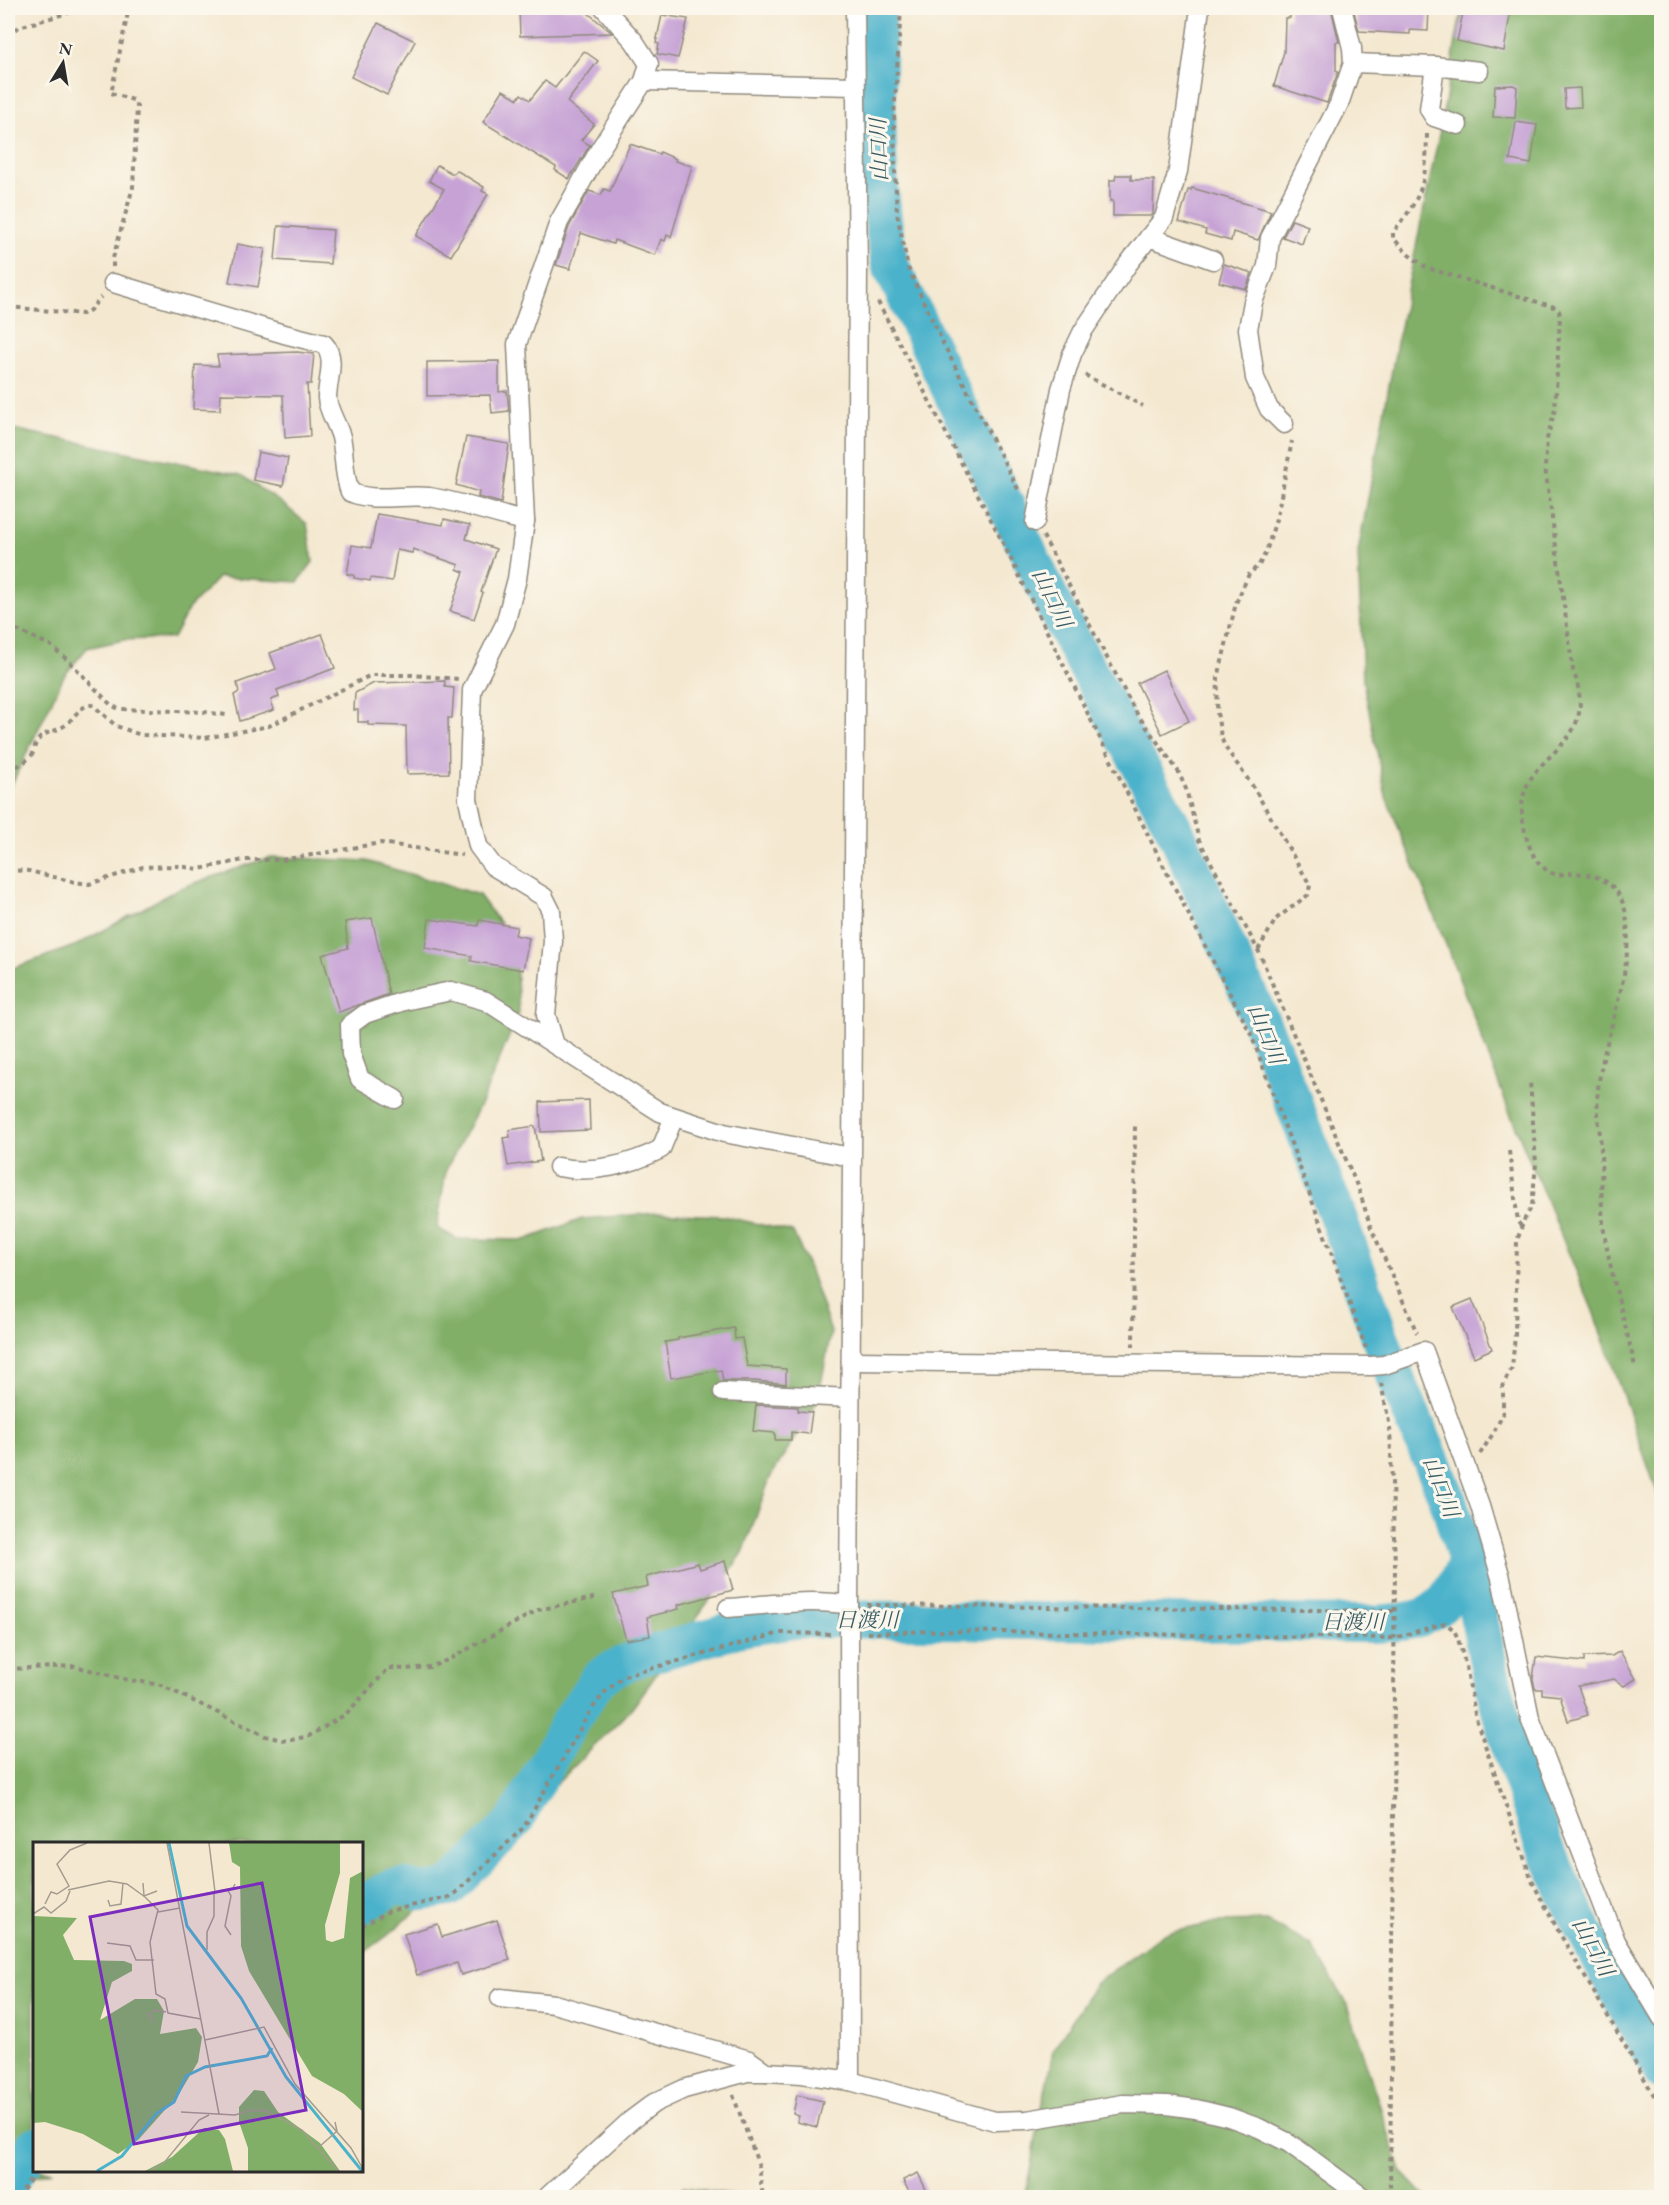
<svg xmlns="http://www.w3.org/2000/svg" width="1669" height="2205" font-family="'EB Garamond','Noto Serif JP',serif">
  <style>
    .forest { fill: #81af68; stroke: #566d4a; stroke-width: 1.5 }
    .lines { fill: none; stroke-linecap: round; stroke-linejoin: round }
    .river { stroke: #4cb2cb; stroke-width: 38 }
    .building { fill: #c6a2d5 }
    .street-casing { stroke: #908a7e; stroke-width: 21 }
    .path { stroke: #908a7e; stroke-width: 4; stroke-dasharray: 4.5 4.5; stroke-linecap: butt }
    .street { stroke: #fff; stroke-width: 18 }
    .labels { text-anchor: middle; stroke-width: 6; stroke-linejoin: round; paint-order: stroke }
    .water-label { font-size: 21px; font-style: italic; fill: #375a63; stroke: #fbf7ec }
    .inset-river { fill: none; stroke: #4cb2cb; stroke-width: 3 }
    .inset-road { fill: none; stroke: #a49c8e; stroke-width: 1.5 }
    .view { fill: #7b2cbf; fill-opacity: 0.15; stroke: #7b2cbf; stroke-width: 3 }
    .inset-edge { fill: none; stroke: #2b2b2b; stroke-width: 3 }
  </style>
  <rect width="100%" height="100%" fill="#fbf7ec"/>
  <filter id="ink" filterUnits="userSpaceOnUse"><feTurbulence type="fractalNoise" baseFrequency=".0167" numOctaves="2"/><feDisplacementMap in="SourceGraphic" scale="12" xChannelSelector="R" yChannelSelector="G"/><feConvolveMatrix kernelMatrix="1 2 1 2 8 2 1 2 1" color-interpolation-filters="sRGB"/></filter>
  <filter id="wash" filterUnits="userSpaceOnUse"><feTurbulence type="fractalNoise" baseFrequency=".008" numOctaves="4" result="noise"/><feDisplacementMap in="SourceGraphic" scale="24" xChannelSelector="R" yChannelSelector="G"/><feGaussianBlur stdDeviation="1.35" result="paint"/><feColorMatrix in="noise" values="0 0 0 0 0 0 0 0 0 0 0 0 0 0 0 0 0 1.4 0 .05"/><feComposite in="paint" operator="in"/></filter>
  <g filter="url(#wash)">
    <rect width="100%" height="100%" fill="#f4e8d0"/>
    <g class="forest">
      <polygon points="1462,8 1661,8 1661,1503 1593,1311 1509,1111 1451,957 1386,797 1363,681 1358,552 1405,300 1440,130"/>
      <polygon points="8,428 241,475 283,504 307,524 313,562 298,582 219,577 189,608 173,638 124,640 87,648 64,676 8,792"/>
      <polygon points="270,857 367,861 479,895 515,944 519,1013 482,1101 446,1170 437,1228 457,1239 525,1240 582,1219 656,1213 723,1216 793,1232 809,1268 831,1332 818,1400 770,1478 743,1553 633,1707 514,1827 387,1936 362,1954 362,1844 34,1844 34,2170 52,2171 8,2185 8,970 77,945 178,889"/>
      <polygon points="1266,1921 1312,1945 1346,2002 1401,2171 1426,2197 1027,2198 1026,2191 1053,2050 1096,1983 1163,1934 1219,1922"/>
      <polygon points="684,2187 747,2197 658,2197"/>
    </g>
    <g class="lines">
      <g class="river">
        <path d="M877 8C878 93 873 179 890 264L1059 616 1177 834 1267 1035 1338 1217 1387 1357 1447 1497 1467 1561 1490 1671 1511 1751 1548 1854 1579 1921 1662 2072"/>
        <path d="M362 1905 391 1888 403 1887 422 1892 449 1888 514 1822 571 1720 598 1679 611 1670 638 1658 740 1628 802 1619 1373 1624C1432 1621 1443 1615 1467 1561"/>
        <polyline points="8,2182 34,2146"/>
      </g>
    </g>
    <g id="blocks">
      <g class="building">
        <polygon points="519,8 582,8 612,33 520,36"/>
        <polygon points="1304,8 1331,8 1339,42 1336,42 1336,71 1338,72 1327,103 1274,86 1284,52 1285,18 1290,18 1290,9 1304,9"/>
        <polygon points="1353,8 1429,8 1428,31 1410,30 1410,34 1359,31"/>
        <polygon points="1464,8 1510,15 1504,51 1457,41"/>
        <polygon points="662,15 688,19 678,58 657,54 659,44 656,43"/>
        <polygon points="378,23 415,41 387,95 351,77"/>
        <polygon points="584,51 598,61 567,102 594,124 581,140 590,145 569,179 555,170 556,167 483,122 503,90 518,99 521,94 530,100 545,81 555,88"/>
        <polygon points="1513,85 1517,87 1515,118 1493,117 1495,86"/>
        <polygon points="1580,88 1581,107 1565,108 1564,89"/>
        <polygon points="1516,122 1537,125 1531,164 1510,160"/>
        <polygon points="630,144 659,154 660,152 676,159 675,161 692,166 671,237 667,235 665,241 661,239 655,255 614,240 613,244 581,233 570,269 556,265 569,227 589,191 601,195 604,189 610,191"/>
        <polygon points="437,165 453,174 456,170 484,187 482,191 488,194 451,256 416,236 444,189 429,181"/>
        <polygon points="1116,175 1131,175 1131,180 1154,180 1153,214 1151,216 1113,216 1113,201 1110,201 1110,180 1115,180"/>
        <polygon points="1192,188 1271,211 1258,240 1233,232 1231,241 1205,234 1206,230 1179,222 1188,190 1191,190"/>
        <polygon points="1292,220 1308,226 1302,244 1283,237"/>
        <polygon points="278,226 333,230 330,264 275,260"/>
        <polygon points="237,244 265,249 258,287 229,282"/>
        <polygon points="1224,264 1252,273 1246,289 1219,282"/>
        <polygon points="297,352 314,354 311,384 307,384 310,436 285,438 283,395 221,394 220,410 193,409 195,365 219,366 217,355"/>
        <polygon points="499,361 499,392 507,391 509,411 492,413 490,395 427,396 427,362"/>
        <polygon points="466,437 509,444 501,503 478,497 479,492 456,485"/>
        <polygon points="258,452 288,458 283,486 253,480"/>
        <polygon points="377,514 443,525 444,519 470,525 466,539 496,549 481,592 483,593 474,619 450,611 464,572 457,569 459,565 413,549 412,553 397,550 392,581 371,578 370,581 354,578 354,575 347,574 352,545 371,548"/>
        <polygon points="322,634 335,668 277,690 279,697 271,700 274,710 240,721 234,695 239,692 237,683 276,669 270,653"/>
        <polygon points="1164,670 1189,721 1162,734 1137,683"/>
        <polygon points="445,681 445,687 454,688 452,718 448,718 449,773 407,774 406,726 368,725 368,722 358,722 358,710 354,710 355,693 374,683"/>
        <polygon points="372,918 389,994 339,1012 322,955 348,948 345,922"/>
        <polygon points="429,919 478,926 479,920 517,927 515,935 529,938 523,970 471,961 472,956 425,948"/>
        <polygon points="589,1100 590,1130 541,1132 540,1102"/>
        <polygon points="535,1126 541,1161 508,1166 503,1138 510,1137 509,1130"/>
        <polygon points="1472,1299 1492,1349 1474,1357 1453,1307"/>
        <polygon points="734,1328 735,1339 742,1338 747,1366 786,1369 786,1384 754,1381 723,1381 721,1370 671,1378 665,1342 678,1340 678,1338"/>
        <polygon points="756,1405 798,1407 798,1411 812,1412 809,1434 791,1432 791,1440 775,1440 775,1433 753,1431"/>
        <polygon points="725,1561 733,1590 678,1605 679,1609 647,1617 650,1636 626,1640 613,1594 648,1586 646,1577 698,1563 700,1569"/>
        <polygon points="1620,1651 1636,1679 1624,1686 1614,1679 1578,1686 1588,1715 1568,1721 1560,1696 1542,1694 1542,1689 1535,1689 1533,1679 1536,1657 1584,1662 1584,1657 1612,1656"/>
        <polygon points="497,1920 510,1960 461,1975 457,1963 417,1975 404,1934 438,1924 442,1937"/>
        <polygon points="797,2095 823,2101 817,2127 797,2122 799,2116 793,2114"/>
        <polygon points="918,2173 930,2198 912,2198 903,2180"/>
      </g>
    </g>
  </g>
  <g filter="url(#ink)">
    <use href="#blocks" fill-opacity="0" stroke="#908a7e" stroke-width="1.5"/>
    <g class="lines">
      <g class="street-casing">
        <g id="street">
          <polyline points="604,8 634,41 649,64 644,81 600,149 559,222 517,344 525,521 517,579 505,624 472,690 468,799 478,846 493,866 544,897 551,911 553,941 546,1015 555,1045 660,1112 724,1133 851,1157"/>
          <polyline points="1353,63 1435,66 1479,71"/>
          <polyline points="1435,66 1429,109 1434,117 1458,125"/>
          <polyline points="644,81 855,86"/>
          <polyline points="1149,237 1213,260"/>
          <path d="M113 283 284 334 324 344C337 358 327 381 327 398 328 411 337 423 341 437 345 455 343 474 350 492 374 503 403 494 429 497 461 502 493 514 525 521"/>
          <polyline points="1284,424 1269,409 1255,378 1248,329 1253,302 1267,266 1270,238 1339,104 1353,63 1352,48 1342,8"/>
          <polyline points="1035,522 1061,389 1072,354 1083,331 1128,264 1164,218 1178,171 1200,8"/>
          <polyline points="395,1099 360,1079 351,1054 350,1025 365,1014 404,1001 451,991 486,1001 555,1045"/>
          <path d="M558 1167C593 1174 630 1165 661 1149L674 1117"/>
          <polyline points="851,1361 1371,1366 1384,1365 1424,1351 1480,1506 1501,1578 1530,1718 1616,1941 1662,2018"/>
          <polyline points="723,1392 850,1398"/>
          <path d="M728 1608C768 1605 809 1598 849 1605"/>
          <polyline points="500,1998 554,2004 749,2060 766,2072"/>
          <polyline points="850,2081 849,1605 858,272 855,8"/>
          <polyline points="546,2198 630,2121 654,2103 684,2089 747,2072 766,2072 802,2074 850,2081 995,2121 1027,2120 1123,2104 1167,2105 1196,2109 1229,2117 1259,2128 1289,2143 1364,2198"/>
        </g>
      </g>
      <g class="path">
        <polyline points="371,8 378,14"/>
        <polyline points="901,8 894,115 895,171 897,213 908,268 943,343 1020,493"/>
        <polyline points="8,35 19,27 85,8"/>
        <path d="M1427 134C1426 181 1424 195 1393 232V238L1409 255 1427 268 1554 307 1559 311 1560 316 1555 409 1547 439 1545 467 1573 670C1604 753 1519 749 1522 813 1524 834 1531 865 1554 874 1559 876 1566 873 1572 873 1601 874 1621 885 1626 915 1635 974 1604 1032 1598 1089 1596 1108 1600 1129 1601 1148 1602 1177 1600 1209 1605 1238 1613 1281 1625 1324 1635 1366"/>
        <polyline points="113,267 113,258 133,187 137,107 133,100 111,93 129,8"/>
        <polyline points="878,302 1002,541 1166,871 1251,1034 1366,1348"/>
        <polyline points="8,307 83,314 90,310 101,297"/>
        <polyline points="1085,375 1143,406"/>
        <polyline points="1043,536 1135,711 1178,771 1186,789 1199,840 1259,952 1360,1193 1370,1225 1417,1333"/>
        <polyline points="8,626 50,645 70,662 111,705 119,709 205,712 226,715"/>
        <path d="M8 770C16 767 30 761 34 751 35 746 35 743 39 739 46 731 56 732 64 726 74 719 80 704 93 705L116 726 141 735 205 738 269 726 371 675H412L458 679"/>
        <polyline points="8,870 29,871 75,882 89,884 143,867 178,866 199,869 244,860 282,860 381,843 462,855"/>
        <polyline points="1258,950 1276,919 1308,895 1310,885 1252,785 1225,747 1221,737 1217,712 1218,678 1236,603 1249,574 1259,565 1266,552 1277,516 1292,441"/>
        <polyline points="1509,1151 1518,1222 1521,1226"/>
        <polyline points="1133,1347 1135,1124"/>
        <polyline points="1381,1383 1390,1427 1395,1565 1390,2198"/>
        <polyline points="1480,1454 1494,1432 1503,1414 1503,1385 1512,1368 1515,1335 1517,1241 1524,1220 1532,1206 1536,1164 1530,1081"/>
        <polyline points="867,1605 1394,1611"/>
        <polyline points="867,1633 934,1631 1394,1638 1445,1623 1454,1630 1458,1639 1466,1666 1476,1719 1532,1881 1560,1934 1662,2109"/>
        <polyline points="8,1669 75,1666 123,1679 161,1685 265,1736 287,1741 309,1736 346,1714 389,1668 405,1669 430,1667 450,1659 538,1610 594,1598"/>
        <polyline points="362,1926 389,1911 450,1897 457,1892 524,1827 591,1710 605,1692 624,1676 780,1633 832,1634"/>
        <polyline points="733,2095 759,2166 763,2198"/>
        <polyline points="18,2198 36,2170"/>
      </g>
      <use href="#street" class="street"/>
    </g>
  </g>
  <g class="labels">
    <g class="water-label">
      <text transform="translate(879 150) rotate(-92)" y="7">山口川</text>
      <text transform="translate(1052 598) rotate(64)" y="7">山口川</text>
      <text transform="translate(1266 1034) rotate(68)" y="7">山口川</text>
      <text transform="translate(1441 1487) rotate(69)" y="7">山口川</text>
      <text x="867" y="1627">日渡川</text>
      <text x="1353" y="1629">日渡川</text>
      <text transform="translate(1593 1947) rotate(62)" y="7">山口川</text>
    </g>
  </g>
  <g transform="translate(33 1842)">
    <rect width="330" height="330" fill="#f4e8d0"/>
    <path d="M196 1H307V31L292 83 293 98 299 100 311 96 317 36 330 29V270L311 252 279 234 216 129 208 104 207 25 199 20ZM0 74 44 76 30 93 41 118 91 119 99 122V129L79 140 67 178 102 157H124L131 169 127 192 163 186 169 195 165 220 146 252 106 297 85 312 50 292 12 280 0 281ZM221 248 231 249 245 270 287 301 307 329H215V306L206 280V265ZM171 286 186 288 192 297 200 329H112L139 315Z" fill="#81af68"/>
    <path class="inset-river" d="M136 1 154 84 208 156 253 235 329 329M64 329 89 314 123 272 141 260 153 234 172 225 234 214 239 206"/>
    <path class="inset-road" d="M134 1 186 272M176 1 182 50M110 41 111 54 124 49M194 47 198 54 192 84 198 93M35 48 76 39 94 42 112 55 125 68 117 100 123 152 132 157 135 171 168 177M145 57 200 46 202 42M75 58 77 64 88 62 90 41M12 62 18 50 24 52 36 44 24 22 37 8 54 1M125 70 147 66M0 72 11 65 18 71 33 59 37 49M74 101 97 104 103 118H121M174 108V90L181 74V51M120 180 115 172 123 168 133 170M172 198 231 185 262 242 318 306 330 327M148 270 202 273 219 268 233 269 269 288 305 329M286 305 304 289 302 280M117 329 130 322 166 278 176 273"/>
    <path class="view" d="M229 41 273 268 101 302 57 75Z"/>
    <rect width="330" height="330" class="inset-edge"/>
  </g>
  <rect width="1669" height="2205" fill="none" stroke="#fbf7ec" stroke-width="30"/>
  <g transform="translate(63 63) rotate(11)" stroke="#fbf7ec" stroke-width="4.5" paint-order="stroke">
  <path d="M0-4.5L10 22L0 15L-10 22Z" fill="#2b2b2b"/>
  <text y="-9" font-size="16" font-weight="bold" text-anchor="middle" fill="#2b2b2b">N</text>
  </g>
</svg>
